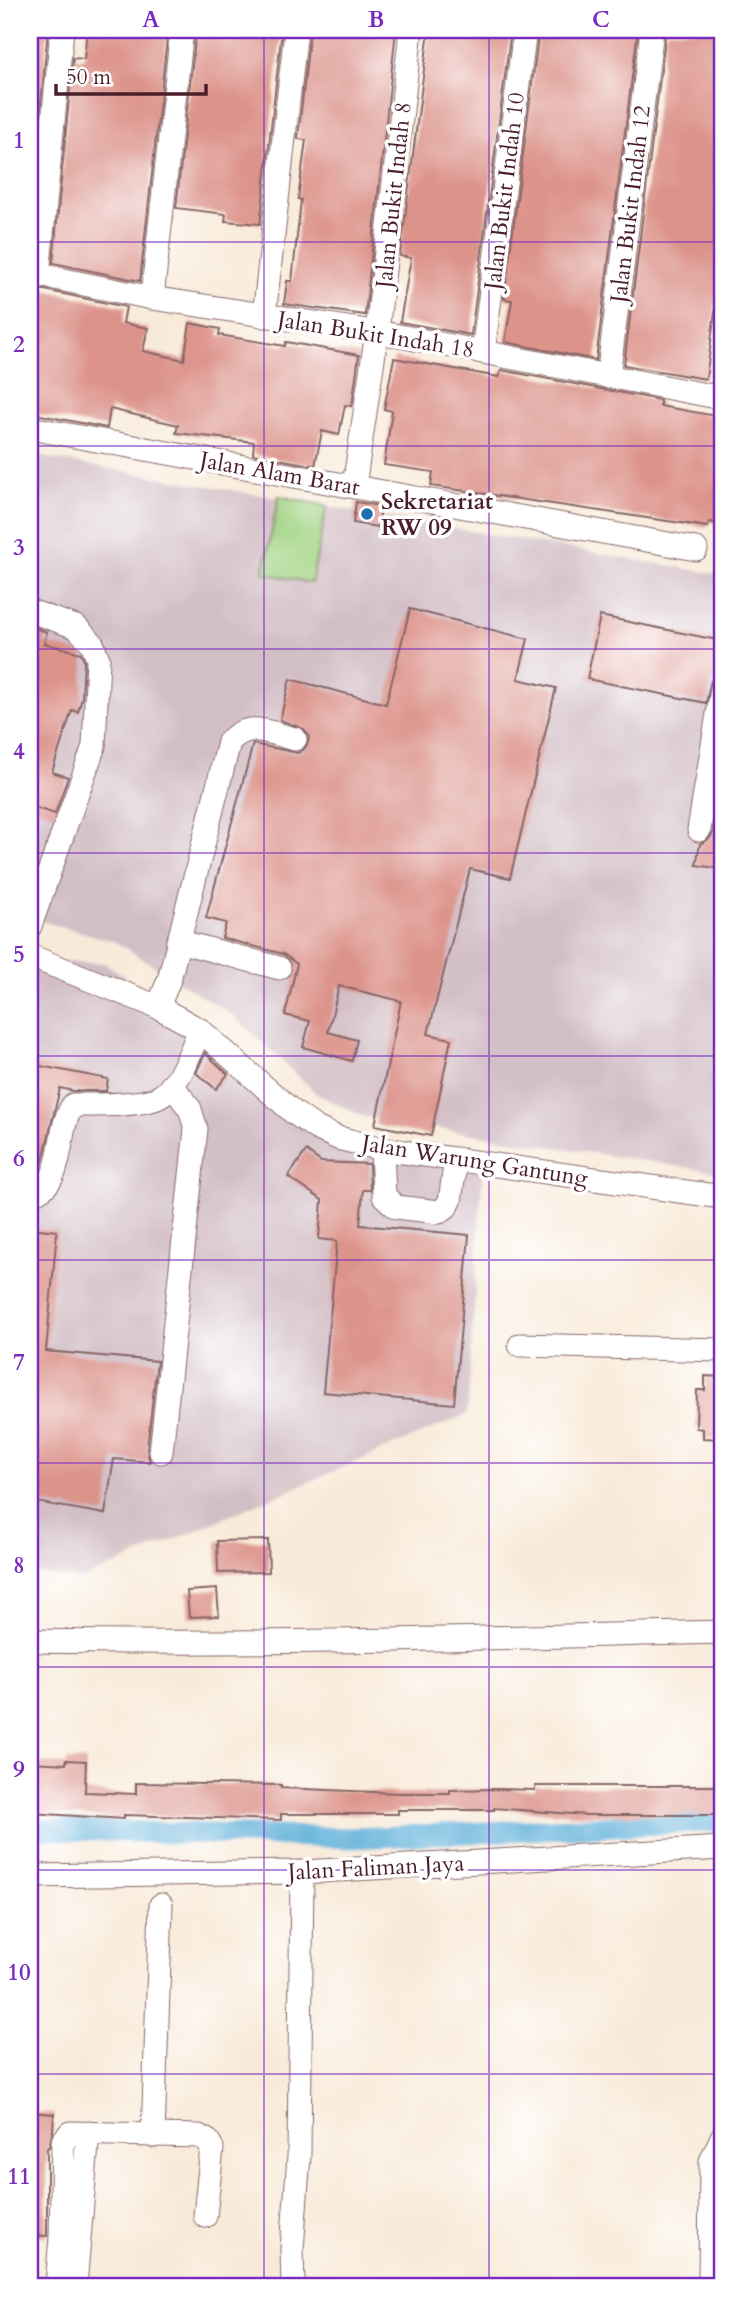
<svg xmlns="http://www.w3.org/2000/svg" width="752" height="2316" font-family="Cardo,serif">
  <style>
    .industrial { fill: #d2bec5 }
    .green { fill: #a1d383; stroke: #767957; stroke-width: 2 }
    .lines { fill: none; stroke-linecap: round; stroke-linejoin: round }
    .canal { stroke: #5eb0d9; stroke-width: 21 }
    .building { fill: #dc938a }
    .minor-casing { stroke: #876668; stroke-width: 25 }
    .minor { stroke: #fff; stroke-width: 23 }
    .grid { fill: none; stroke: #7b2cbf; stroke-width: 2; stroke-opacity: 0.55 }
    .poi-dot { fill: #1f6fb2; stroke: #fff; stroke-width: 2.5 }
    .labels { text-anchor: middle; stroke-width: 7; stroke-linejoin: round; paint-order: stroke }
    .street-label { font-size: 23px; fill: #4a1f2b; stroke: #fff }
    .poi-label { font-size: 23px; font-weight: bold; fill: #4a1f2b; stroke: #fff; text-anchor: start }
    .neatline { fill: none; stroke: #7b2cbf; stroke-width: 2.5 }
    .grid-label { font-size: 23px; text-anchor: middle; font-weight: bold; fill: #7b2cbf }
  </style>
  <rect width="100%" height="100%" fill="#fff"/>
  <filter id="ink" filterUnits="userSpaceOnUse"><feTurbulence type="fractalNoise" baseFrequency=".0143" numOctaves="2"/><feDisplacementMap in="SourceGraphic" scale="14" xChannelSelector="R" yChannelSelector="G"/><feConvolveMatrix kernelMatrix="1 2 1 2 8 2 1 2 1" color-interpolation-filters="sRGB"/></filter>
  <filter id="wash" filterUnits="userSpaceOnUse"><feTurbulence type="fractalNoise" baseFrequency=".00686" numOctaves="4" result="noise"/><feDisplacementMap in="SourceGraphic" scale="28" xChannelSelector="R" yChannelSelector="G"/><feGaussianBlur stdDeviation="1.57" result="paint"/><feColorMatrix in="noise" values="0 0 0 0 0 0 0 0 0 0 0 0 0 0 0 0 0 1.4 0 .05"/><feComposite in="paint" operator="in"/></filter>
  <g filter="url(#wash)">
    <rect width="100%" height="100%" fill="#f8ead8"/>
    <g class="industrial">
      <polygon points="30,455 722,575 722,1173 365,1117 318,1095 234,1016 114,941 30,918"/>
      <polygon points="30,961 104,963 218,1033 296,1111 353,1139 483,1165 467,1414 80,1580 30,1572"/>
    </g>
    <polygon class="green" points="279,496 327,506 311,583 263,573"/>
    <g class="lines">
      <polyline class="canal" points="30,1829 353,1838 722,1821"/>
    </g>
    <g id="blocks">
      <g class="building">
        <polygon points="30,30 48,30 30,216"/>
        <polygon points="87,30 168,30 140,281 53,263 73,58 84,59"/>
        <polygon points="196,30 282,30 260,224 225,221 226,214 176,208"/>
        <polygon points="310,30 396,30 365,315 284,304 287,281 292,281 301,200 298,199 306,140 298,139"/>
        <polygon points="429,30 511,30 471,335 400,322 411,258 400,256"/>
        <polygon points="539,30 638,30 596,360 505,342 512,300 504,299"/>
        <polygon points="666,30 722,30 722,259 706,379 624,365"/>
        <polygon points="30,287 126,307 123,323 148,328 143,351 184,360 190,323 220,329 219,335 285,346 286,342 359,355 352,406 345,405 339,435 322,431 315,466 253,454 254,442 176,433 178,425 110,409 107,428 30,413"/>
        <polygon points="394,358 499,377 501,370 660,400 660,406 722,417 722,524 709,522 708,527 431,486 433,472 384,465 392,411 384,409"/>
        <polygon points="356,502 381,506 378,527 353,523"/>
        <polygon points="410,609 528,639 518,679 556,688 510,878 470,869 428,1034 451,1039 431,1136 375,1125 401,1001 339,986 328,1032 357,1040 352,1061 303,1047 310,1021 285,1015 297,964 283,954 222,938 226,923 206,918 253,744 298,753 304,749 308,743 309,736 304,729 280,720 290,679 386,704"/>
        <polygon points="600,616 722,641 722,675 711,681 706,703 587,679"/>
        <polygon points="30,626 47,632 44,643 81,653 84,661 82,698 78,712 72,710 52,772 68,777 55,814 30,806"/>
        <polygon points="722,774 722,869 696,865 700,844 709,839 713,833"/>
        <polygon points="205,1053 228,1074 216,1089 196,1073"/>
        <polygon points="30,1064 108,1079 106,1091 73,1091 60,1088 42,1164 36,1175 30,1174"/>
        <polygon points="306,1151 321,1162 369,1164 370,1190 363,1190 360,1225 469,1235 454,1404 323,1392 337,1241 319,1239 322,1200 288,1177"/>
        <polygon points="30,1228 57,1231 46,1351 157,1361 147,1450 150,1462 114,1459 105,1514 30,1501"/>
        <polygon points="705,1376 722,1377 722,1439 703,1438 703,1429 696,1428 697,1390 705,1390"/>
        <polygon points="268,1540 269,1572 218,1573 217,1541"/>
        <polygon points="217,1589 219,1616 189,1617 187,1591"/>
        <polygon points="66,1760 86,1761 85,1792 136,1794 136,1783 281,1785 281,1788 398,1793 450,1793 450,1790 497,1789 535,1790 535,1786 722,1786 722,1815 586,1815 494,1808 494,1810 398,1810 398,1814 281,1814 281,1820 124,1815 124,1819 30,1813 30,1762 66,1764"/>
        <polygon points="30,2112 54,2114 53,2131 49,2147 47,2147 47,2236 30,2235"/>
      </g>
    </g>
  </g>
  <g filter="url(#ink)">
    <use href="#blocks" fill-opacity="0" stroke="#876668" stroke-width="2"/>
    <g class="lines">
      <g class="minor-casing">
        <g id="minor">
          <polyline points="30,273 152,298 394,335 722,398"/>
          <polyline points="38,275 62,30"/>
          <polyline points="152,298 182,30"/>
          <polyline points="264,316 296,30"/>
          <polyline points="483,352 525,30"/>
          <polyline points="608,377 652,30"/>
          <polyline points="30,428 696,549"/>
          <polyline points="354,486 377,332 411,30"/>
          <polyline points="30,611 76,627 92,643 98,659 94,746 30,926"/>
          <polyline points="699,830 722,689"/>
          <polyline points="178,941 279,968"/>
          <polyline points="30,956 158,1007 200,1030 293,1112 316,1128 338,1138 382,1149 722,1197"/>
          <path d="M158 1007 169 980 229 742C248 720 270 733 295 739"/>
          <polyline points="382,1149 384,1196 396,1207 439,1212 446,1207 450,1201 456,1159"/>
          <path d="M30 1194C68 1185 54 1132 73 1105 92 1105 146 1106 161 1096 181 1083 190 1051 200 1030"/>
          <polyline points="520,1345 722,1350"/>
          <polyline points="161,1452 196,1129 190,1109 172,1085"/>
          <path d="M30 1641C261 1645 492 1638 722 1632"/>
          <polyline points="30,1876 302,1872 722,1848"/>
          <polyline points="153,2136 161,1905"/>
          <polyline points="57,2286 61,2237 63,2141 70,2133 199,2136 208,2141 212,2148 205,2216"/>
          <polyline points="75,2286 88,2133"/>
          <polyline points="293,2286 292,2249 299,2156 302,1872"/>
          <polyline points="710,2286 711,2161 722,2137"/>
        </g>
      </g>
      <use href="#minor" class="minor"/>
    </g>
  </g>
  <path class="grid" d="M264 30V2286M489 30V2286M30 242H722M30 446H722M30 649H722M30 853H722M30 1056H722M30 1260H722M30 1463H722M30 1667H722M30 1870H722M30 2074H722"/>
  <circle class="poi-dot" cx="367" cy="514" r="7"/>
  <g class="labels">
    <g class="street-label">
      <text transform="translate(504 191) rotate(-83)" y="8">Jalan Bukit Indah 10</text>
      <text transform="translate(393 195) rotate(-84)" y="8">Jalan Bukit Indah 8</text>
      <text transform="translate(630 204) rotate(-83)" y="8">Jalan Bukit Indah 12</text>
      <text transform="translate(376 334) rotate(9)" y="8">Jalan Bukit Indah 18</text>
      <text transform="translate(280 473) rotate(10)" y="8">Jalan Alam Barat</text>
      <text transform="translate(475 1160) rotate(9)" y="8">Jalan Warung Gantung</text>
      <text transform="translate(376 1867) rotate(-3)" y="8">Jalan Faliman Jaya</text>
    </g>
    <g class="poi-label">
      <text x="381" y="509">Sekretariat<tspan x="381" dy="26">RW 09</tspan></text>
    </g>
  </g>
  <rect width="752" height="2316" fill="none" stroke="#fff" stroke-width="77"/>
  <path d="M56 84v10h150v-10" fill="none" stroke="#4a1f2b" stroke-width="3.5"/>
  <text x="66" y="84" font-size="21" fill="#4a1f2b" stroke="#ffffff" stroke-width="5" paint-order="stroke">50 m</text>
  <rect x="38" y="38" width="676" height="2240" class="neatline"/>
  <g class="grid-label">
    <text x="151" y="27">A</text>
    <text x="376" y="27">B</text>
    <text x="601" y="27">C</text>
    <text x="19" y="148">1</text>
    <text x="19" y="352">2</text>
    <text x="19" y="555">3</text>
    <text x="19" y="759">4</text>
    <text x="19" y="962">5</text>
    <text x="19" y="1166">6</text>
    <text x="19" y="1370">7</text>
    <text x="19" y="1573">8</text>
    <text x="19" y="1777">9</text>
    <text x="19" y="1980">10</text>
    <text x="19" y="2184">11</text>
  </g>
</svg>
